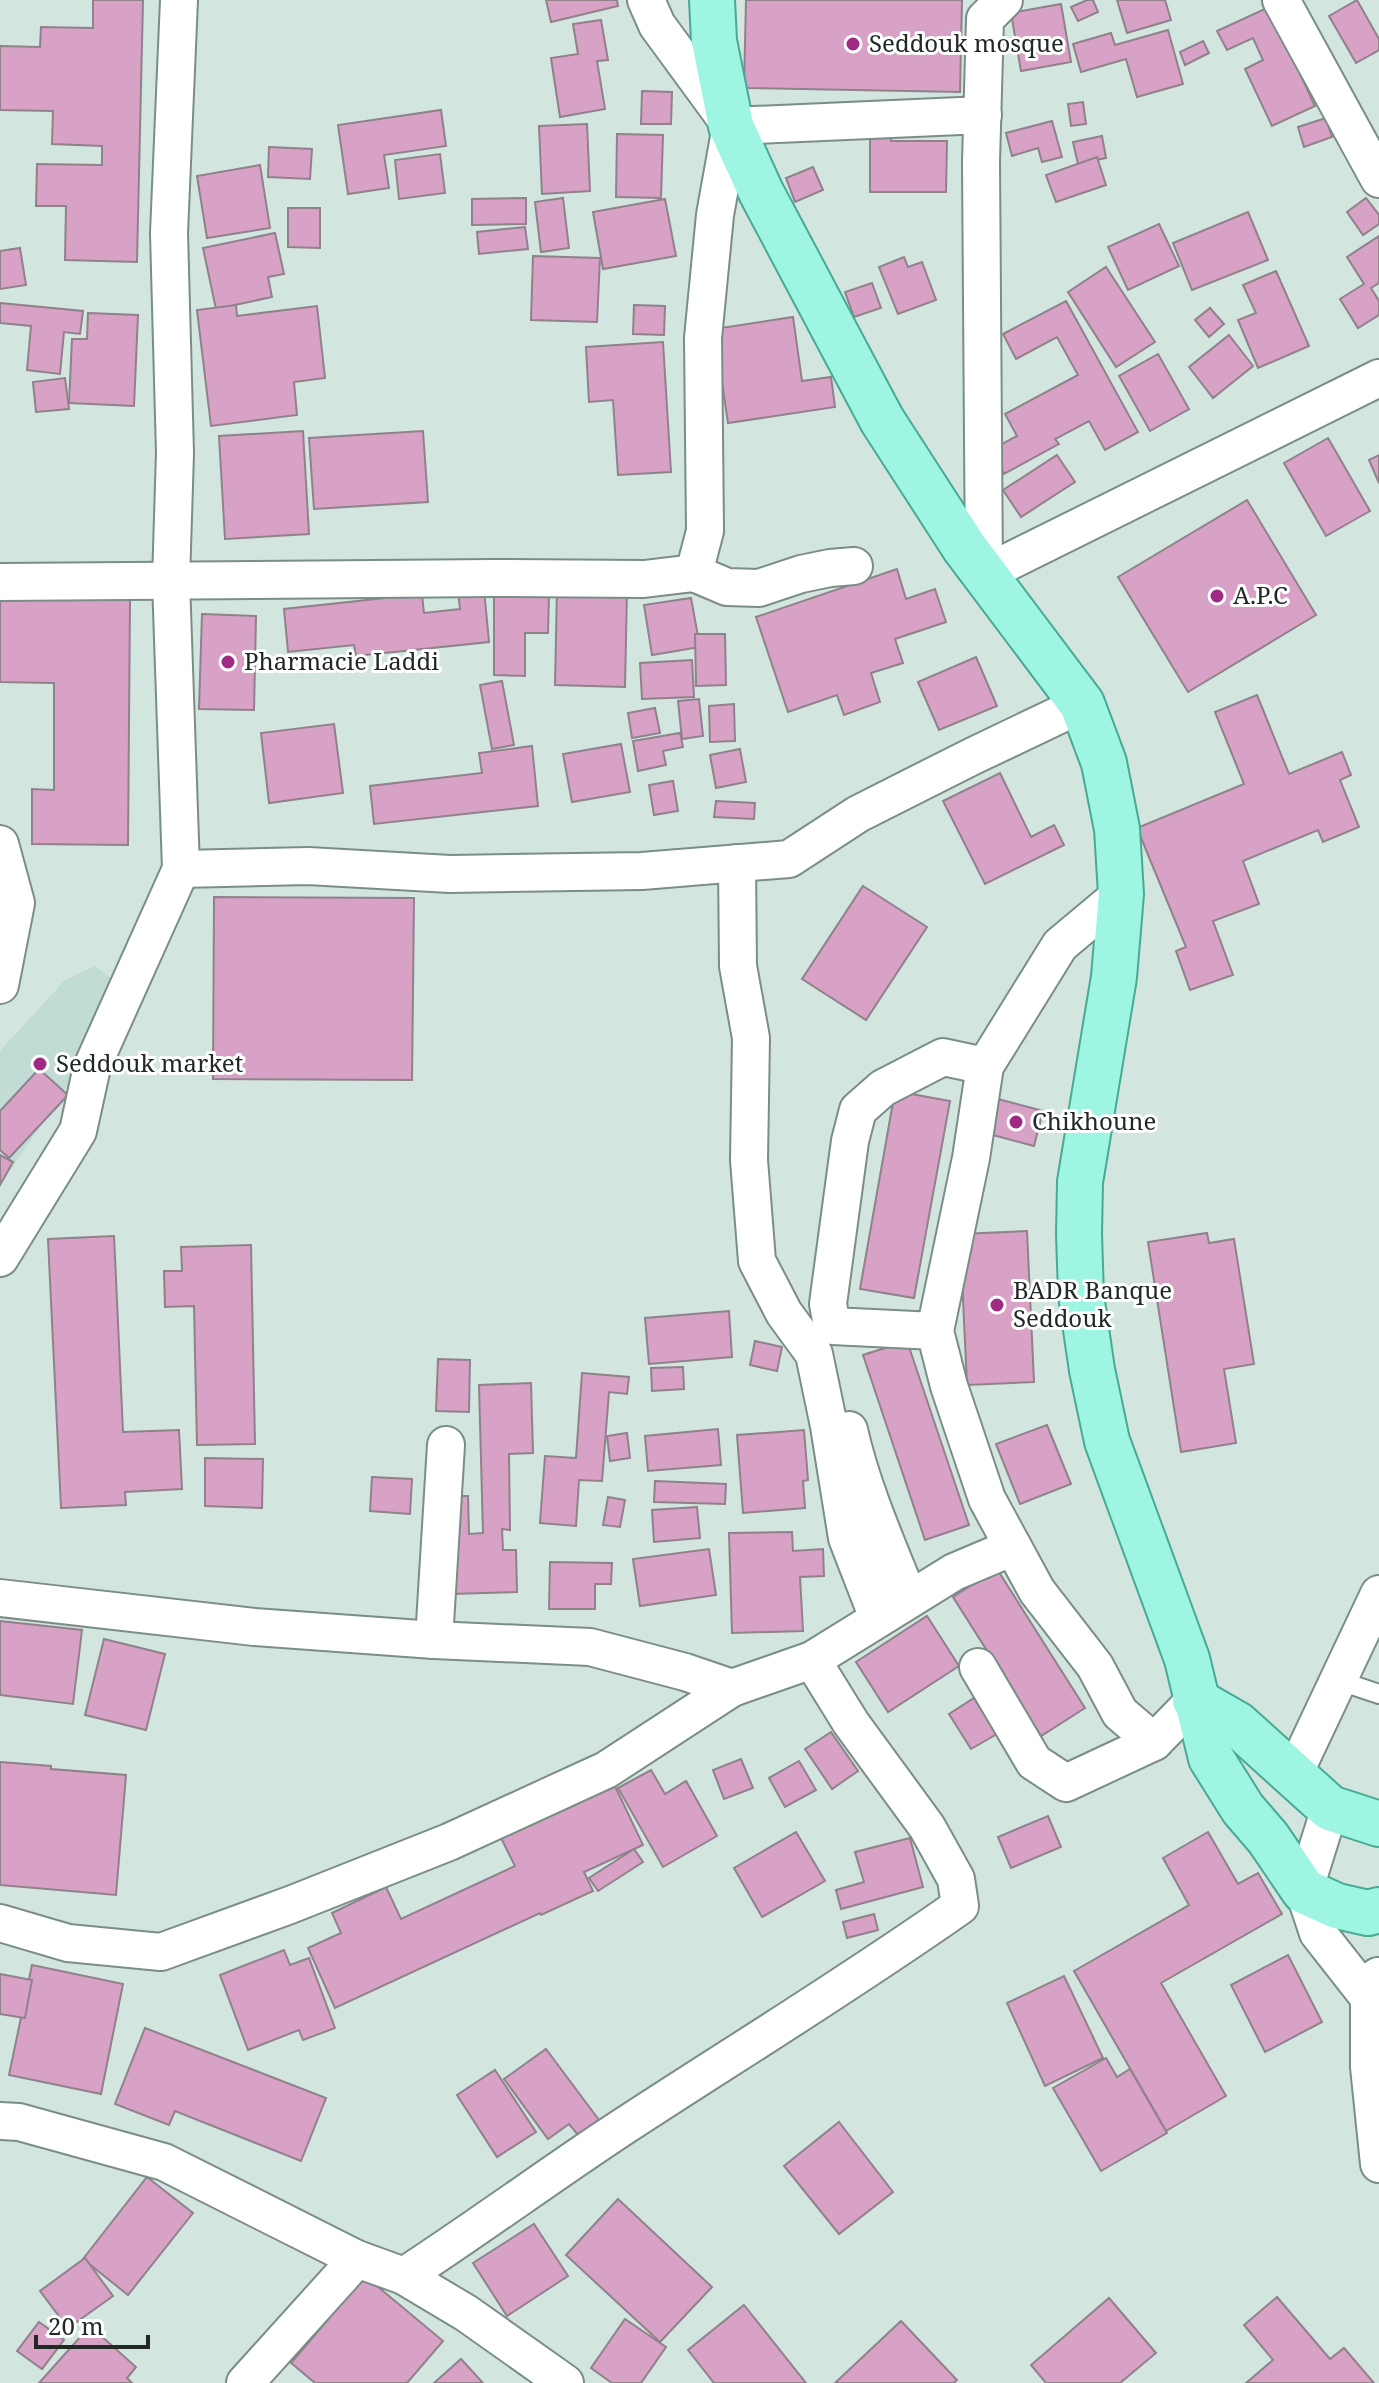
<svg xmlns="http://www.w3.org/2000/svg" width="1379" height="2383" font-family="'Noto Serif',serif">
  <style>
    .built { fill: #c0dcd4 }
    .building { fill: #d8a2c7; stroke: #90818b; stroke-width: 2 }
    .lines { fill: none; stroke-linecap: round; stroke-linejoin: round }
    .service-casing { stroke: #7a8d87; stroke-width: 22 }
    .minor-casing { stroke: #7a8d87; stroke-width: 40 }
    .primary-casing { stroke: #49aa94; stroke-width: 48 }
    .service { stroke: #fff; stroke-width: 18 }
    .minor { stroke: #fff; stroke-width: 36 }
    .primary { stroke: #9ef5e2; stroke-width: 44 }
    .poi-dot { fill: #9e2a84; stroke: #fff; stroke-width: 3 }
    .labels { text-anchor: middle; stroke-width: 6; stroke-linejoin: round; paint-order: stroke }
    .poi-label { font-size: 24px; fill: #212926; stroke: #fff; text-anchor: start }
  </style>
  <rect width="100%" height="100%" fill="#d2e5df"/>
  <polygon class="built" points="95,966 117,983 73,1077 0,1186 0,1051 65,980"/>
  <g class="building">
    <polygon points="93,0 143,0 137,262 65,260 66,206 36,206 37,164 102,165 102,146 52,144 53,111 0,110 0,46 40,47 41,27 93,28"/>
    <polygon points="546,0 617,0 618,6 551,22"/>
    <polygon points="746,0 962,0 960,92 744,88"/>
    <polygon points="1087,0 1093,0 1098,12 1078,21 1071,7"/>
    <polygon points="1117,0 1165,0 1171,20 1127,33"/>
    <polygon points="1357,0 1379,39 1379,50 1356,63 1329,16"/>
    <polygon points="1061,4 1071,62 1021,71 1011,13"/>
    <polygon points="1269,7 1315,106 1272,126 1245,69 1263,60 1253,38 1227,50 1217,31"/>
    <polygon points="601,20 608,60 597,61 605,109 560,117 551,58 578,54 573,24"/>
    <polygon points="1168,30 1183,84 1137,97 1126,59 1081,72 1073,44 1111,33 1115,45"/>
    <polygon points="1203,41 1209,53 1185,65 1180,52"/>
    <polygon points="642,91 672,92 671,124 641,124"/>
    <polygon points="1083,102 1086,124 1071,126 1068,104"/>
    <polygon points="441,110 446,146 384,155 389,188 348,194 338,125"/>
    <polygon points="1326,118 1332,137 1304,147 1298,127"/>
    <polygon points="1052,121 1062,157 1042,162 1038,148 1012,156 1006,133"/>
    <polygon points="587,124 590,191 542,194 539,126"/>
    <polygon points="870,128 891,128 891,141 947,141 946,192 870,192"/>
    <polygon points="617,134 663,135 661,198 616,197"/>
    <polygon points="1102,136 1106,158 1078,164 1073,142"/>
    <polygon points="269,147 312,149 310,179 268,177"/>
    <polygon points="440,154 445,193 399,199 395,160"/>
    <polygon points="1097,157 1106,185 1056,202 1046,175"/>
    <polygon points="260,165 270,228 207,238 197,176"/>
    <polygon points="813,167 823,190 795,202 786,178"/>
    <polygon points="526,198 526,224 472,225 472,199"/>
    <polygon points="563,198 569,248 541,252 535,202"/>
    <polygon points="1366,198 1379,215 1379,224 1363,235 1347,212"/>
    <polygon points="665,199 676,256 603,269 593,212"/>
    <polygon points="288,208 320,208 320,248 288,247"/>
    <polygon points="1248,212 1268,260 1192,290 1173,243"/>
    <polygon points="1159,224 1179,266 1128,290 1108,247"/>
    <polygon points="525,227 528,249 479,254 477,232"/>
    <polygon points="275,233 284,274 268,277 272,297 216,309 203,248"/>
    <polygon points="1379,236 1379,283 1371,288 1379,301 1379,315 1358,328 1340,299 1364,284 1347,257"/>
    <polygon points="20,248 26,285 0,289 0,251"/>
    <polygon points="533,256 600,258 597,322 531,320"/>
    <polygon points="904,257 908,267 922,262 936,300 898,314 879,267"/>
    <polygon points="1106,267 1155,342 1116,367 1068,292"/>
    <polygon points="1276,271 1309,346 1258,368 1238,320 1256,313 1243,285"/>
    <polygon points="872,283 881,308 854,317 845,292"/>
    <polygon points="1066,301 1138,432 1105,450 1089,421 1055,439 1059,444 1004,474 991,450 1017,436 1005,414 1078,375 1057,337 1016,359 1003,334"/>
    <polygon points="0,303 83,311 80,334 64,332 60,374 27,370 31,326 0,323"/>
    <polygon points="236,305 237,316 317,306 325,378 294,382 297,415 211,426 197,310"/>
    <polygon points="634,305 665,306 664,335 633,334"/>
    <polygon points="1210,308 1224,324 1209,337 1195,320"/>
    <polygon points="88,313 138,315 134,406 69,403 72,339 87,339"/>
    <polygon points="793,317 802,381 831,377 835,407 728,423 714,329"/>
    <polygon points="1229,335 1253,366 1213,398 1189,367"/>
    <polygon points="663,342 671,472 618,475 613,400 589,402 586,347"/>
    <polygon points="1158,354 1189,409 1150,431 1119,376"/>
    <polygon points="65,378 69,409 36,412 33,382"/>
    <polygon points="303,431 309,534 225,539 219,436"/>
    <polygon points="423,431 428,502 314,509 309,438"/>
    <polygon points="1328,438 1370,511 1326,536 1284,463"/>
    <polygon points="1057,455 1075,482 1021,517 1003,490"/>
    <polygon points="1379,455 1379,483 1369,460"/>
    <polygon points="1247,500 1316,615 1188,692 1118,577"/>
    <polygon points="897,569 906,599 935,589 946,622 895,639 903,663 871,673 880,702 844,715 837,695 788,712 756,617"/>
    <polygon points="557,588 627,589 625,687 555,685"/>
    <polygon points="484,589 489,642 356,656 354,645 288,652 284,609 422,594 424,613 460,609 458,592"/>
    <polygon points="494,593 549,593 548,633 525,633 525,676 494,675"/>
    <polygon points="691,598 700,647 652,655 644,605"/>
    <polygon points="0,600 130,600 128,845 32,844 32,789 54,790 54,683 0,682"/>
    <polygon points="202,614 256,616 254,710 199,709"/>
    <polygon points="695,634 725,634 726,685 696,686"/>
    <polygon points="976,657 997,706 939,730 918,682"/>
    <polygon points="692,660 694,697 642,699 640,663"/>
    <polygon points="502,681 514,745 492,749 480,685"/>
    <polygon points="1257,695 1289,774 1342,752 1351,775 1340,780 1359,827 1323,842 1318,830 1243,861 1259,904 1213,921 1233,975 1190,990 1176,951 1186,947 1137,828 1244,784 1215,712"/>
    <polygon points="699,699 703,736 682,739 678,701"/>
    <polygon points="734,704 735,741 710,742 709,706"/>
    <polygon points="655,708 660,733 632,738 628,713"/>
    <polygon points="334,724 343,793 269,803 261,733"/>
    <polygon points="680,733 683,747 663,751 666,765 638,771 633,741"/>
    <polygon points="621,744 630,792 572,802 563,754"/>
    <polygon points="532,746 538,806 374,824 370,786 482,773 479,753"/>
    <polygon points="740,749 746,782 716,788 710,755"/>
    <polygon points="1000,773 1031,837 1054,825 1064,845 985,884 943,801"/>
    <polygon points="673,781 678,811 654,815 649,785"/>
    <polygon points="716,801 755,803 754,819 714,817"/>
    <polygon points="863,886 927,927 866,1020 802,979"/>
    <polygon points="214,897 414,898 412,1080 213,1079"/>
    <polygon points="39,1069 68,1095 9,1158 0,1150 0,1111"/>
    <polygon points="895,1091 950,1101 914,1298 860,1289"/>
    <polygon points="998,1099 1043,1111 1034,1146 989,1134"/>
    <polygon points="0,1155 13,1162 0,1185"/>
    <polygon points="1027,1231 1034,1382 967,1385 960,1234"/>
    <polygon points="1207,1233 1209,1243 1234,1239 1254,1364 1224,1369 1236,1443 1181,1452 1148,1242"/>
    <polygon points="114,1236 123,1432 179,1430 182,1489 125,1492 126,1505 61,1508 48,1239"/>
    <polygon points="251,1245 255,1444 197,1445 194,1306 165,1307 164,1271 182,1271 181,1247"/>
    <polygon points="729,1311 732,1357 649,1364 645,1318"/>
    <polygon points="755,1341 782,1347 777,1371 750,1365"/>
    <polygon points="907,1341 969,1525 925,1540 863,1355"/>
    <polygon points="438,1359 470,1360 469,1412 436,1411"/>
    <polygon points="683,1367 684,1389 652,1391 651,1368"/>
    <polygon points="582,1373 629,1377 627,1394 609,1392 602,1481 579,1480 576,1526 540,1523 545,1456 576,1458"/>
    <polygon points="531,1383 533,1453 509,1454 510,1530 502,1529 503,1550 516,1550 517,1592 451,1594 448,1496 468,1496 469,1534 483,1533 479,1385"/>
    <polygon points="1047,1425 1071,1484 1020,1504 996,1444"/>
    <polygon points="718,1429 721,1465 648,1471 645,1436"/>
    <polygon points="804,1430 808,1480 803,1481 805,1508 743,1513 737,1435"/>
    <polygon points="627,1433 630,1458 610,1461 607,1436"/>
    <polygon points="205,1458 263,1459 262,1508 205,1506"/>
    <polygon points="372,1477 412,1479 410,1514 370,1511"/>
    <polygon points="655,1481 726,1484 725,1504 654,1502"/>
    <polygon points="608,1497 625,1500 620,1527 603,1525"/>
    <polygon points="697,1507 700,1538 654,1542 652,1510"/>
    <polygon points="792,1532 793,1551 823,1549 824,1576 800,1577 803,1631 732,1633 729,1533"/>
    <polygon points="709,1549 716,1595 640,1606 633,1559"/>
    <polygon points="550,1562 612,1563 611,1584 595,1584 595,1609 549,1609"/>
    <polygon points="997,1569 1085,1708 1041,1736 953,1597"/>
    <polygon points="927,1616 959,1666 888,1712 856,1662"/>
    <polygon points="0,1621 82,1630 73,1704 0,1695"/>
    <polygon points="104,1639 165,1654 146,1730 85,1715"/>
    <polygon points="974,1698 997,1734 971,1749 949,1714"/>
    <polygon points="831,1732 858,1771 832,1789 805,1749"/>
    <polygon points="741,1759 753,1788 724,1799 713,1770"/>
    <polygon points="799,1761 816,1790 785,1807 769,1778"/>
    <polygon points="0,1762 51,1766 51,1769 126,1775 116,1895 0,1885"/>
    <polygon points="651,1770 665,1794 686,1781 717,1836 663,1867 618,1788"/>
    <polygon points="614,1784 643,1845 584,1872 593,1891 541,1915 540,1913 335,2008 308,1948 341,1933 332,1913 386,1887 401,1919 515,1866 500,1836"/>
    <polygon points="1048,1816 1061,1847 1011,1868 998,1837"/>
    <polygon points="796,1832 825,1881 762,1917 734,1868"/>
    <polygon points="1208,1832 1238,1884 1258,1873 1282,1914 1161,1983 1226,2096 1166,2131 1074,1971 1189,1905 1163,1858"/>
    <polygon points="910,1838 923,1887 841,1909 836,1890 864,1882 855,1852"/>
    <polygon points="634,1849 643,1862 598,1891 589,1878"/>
    <polygon points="874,1914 878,1930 847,1938 843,1922"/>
    <polygon points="284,1950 290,1965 309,1958 335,2028 303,2040 299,2030 248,2050 220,1975"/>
    <polygon points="1288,1955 1322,2022 1265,2052 1231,1985"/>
    <polygon points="32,1965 123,1984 101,2094 9,2075"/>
    <polygon points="0,1974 32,1980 25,2018 0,2014"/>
    <polygon points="1064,1976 1103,2058 1045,2086 1007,2003"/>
    <polygon points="145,2028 326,2098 301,2161 175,2111 169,2125 115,2104"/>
    <polygon points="546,2049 599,2120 578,2135 569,2124 548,2139 504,2079"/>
    <polygon points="1106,2058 1117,2077 1130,2069 1167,2133 1101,2171 1053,2088"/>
    <polygon points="495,2070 536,2132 497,2157 457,2095"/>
    <polygon points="839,2122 893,2192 839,2234 784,2166"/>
    <polygon points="147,2177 193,2213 128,2295 83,2259"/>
    <polygon points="618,2199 712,2287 660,2342 566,2255"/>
    <polygon points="534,2224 568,2276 507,2316 473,2263"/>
    <polygon points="85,2258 113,2296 68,2328 40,2291"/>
    <polygon points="365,2276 443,2341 407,2383 315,2383 291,2363"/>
    <polygon points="1277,2297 1330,2359 1344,2348 1374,2383 1246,2383 1273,2360 1244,2325"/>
    <polygon points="1109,2298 1156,2353 1120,2383 1046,2383 1031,2365"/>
    <polygon points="744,2305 806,2383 714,2383 688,2350"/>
    <polygon points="625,2319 666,2347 641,2383 612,2383 591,2368"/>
    <polygon points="901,2321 957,2380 954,2383 835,2383"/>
    <polygon points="39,2322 64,2340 42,2369 17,2351"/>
    <polygon points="90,2326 136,2367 127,2378 132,2383 39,2383"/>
    <polygon points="461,2359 483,2383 434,2383"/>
  </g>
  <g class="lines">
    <g class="service-casing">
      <polyline id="service" points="1337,1680 1379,1694"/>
    </g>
    <g class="minor-casing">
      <g id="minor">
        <polyline points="179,0 169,233 175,453 171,581 181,869"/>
        <polyline points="1004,0 985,19 981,162 984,574 1379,378"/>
        <polyline points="1281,0 1379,179"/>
        <polyline points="731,126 983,115"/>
        <polyline points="694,573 727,587 759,588 801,574 830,568 854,566"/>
        <polyline points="0,582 493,578 644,579 694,573 705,531 703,338 715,215 731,126 657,25 646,0"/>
        <polyline points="0,844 16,903 0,985"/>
        <polyline points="737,863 738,966 751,1038 749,1160 757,1261 784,1313 814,1354 829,1426 847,1538 878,1618"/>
        <polyline points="1121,894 1060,945 985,1066 971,1158 935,1331 949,1386 987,1499 1037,1591 1095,1666 1120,1713 1154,1742"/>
        <polyline points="0,1258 78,1131 92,1067 181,869 308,866 450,874 642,871 789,859 858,814 973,756 1082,704"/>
        <polyline points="935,1331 832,1326 828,1304 850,1141 858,1110 883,1088 943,1057 985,1066"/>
        <path d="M849 1430C862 1488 887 1544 909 1599"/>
        <polyline points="0,1598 254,1627 434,1640 590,1647 685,1672 732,1688"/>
        <polyline points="434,1640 446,1445"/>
        <polyline points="978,1667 1034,1762 1066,1783 1154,1742 1195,1700"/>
        <polyline points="1293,1776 1379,1594"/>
        <polyline points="1330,1808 1304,1891 1318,1933 1369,1998"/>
        <polyline points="0,1923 68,1943 161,1952 290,1905 449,1842 606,1770 732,1688 812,1660 954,1572 1013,1547"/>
        <polyline points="1378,1976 1369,1998 1369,2067 1379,2164"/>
        <polyline points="0,2121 19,2122 164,2162 357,2259 404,2276 466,2313 565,2383"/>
        <path d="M404 2276C473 2231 540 2182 609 2136 726 2059 845 1987 960 1906L956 1879 927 1827 851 1723 812 1660"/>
        <polyline points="245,2383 357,2259"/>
      </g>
    </g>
    <g class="primary-casing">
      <g id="primary">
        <polyline points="712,0 714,41 731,126 761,192 882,420 964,547 1082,704 1104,763 1117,829 1121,894 1114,977 1080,1182 1079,1234 1081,1295 1092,1370 1107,1441 1187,1659 1211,1758 1243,1809 1268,1838 1304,1891 1337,1906 1368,1913 1379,1910"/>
        <polyline points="1195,1700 1237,1724 1330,1808 1379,1824"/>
      </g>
    </g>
    <use href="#service" class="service"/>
    <use href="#minor" class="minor"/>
    <use href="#primary" class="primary"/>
  </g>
  <g class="poi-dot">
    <circle cx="853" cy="44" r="8"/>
    <circle cx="1217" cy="596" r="8"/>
    <circle cx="228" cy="662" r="8"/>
    <circle cx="40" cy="1064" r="8"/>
    <circle cx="1016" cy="1122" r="8"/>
    <circle cx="997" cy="1305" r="8"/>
  </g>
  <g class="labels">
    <g class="poi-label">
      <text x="869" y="52">Seddouk mosque</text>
      <text x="1233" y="604">A.P.C</text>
      <text x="244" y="670">Pharmacie Laddi</text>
      <text x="56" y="1072">Seddouk market</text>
      <text x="1032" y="1130">Chikhoune</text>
      <text x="1013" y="1299">BADR Banque<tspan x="1013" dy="28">Seddouk</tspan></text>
    </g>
  </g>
  <path d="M36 2335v12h112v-12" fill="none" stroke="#212926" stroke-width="4"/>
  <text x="48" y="2335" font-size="24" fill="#212926" stroke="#ffffff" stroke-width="6" paint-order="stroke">20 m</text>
</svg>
